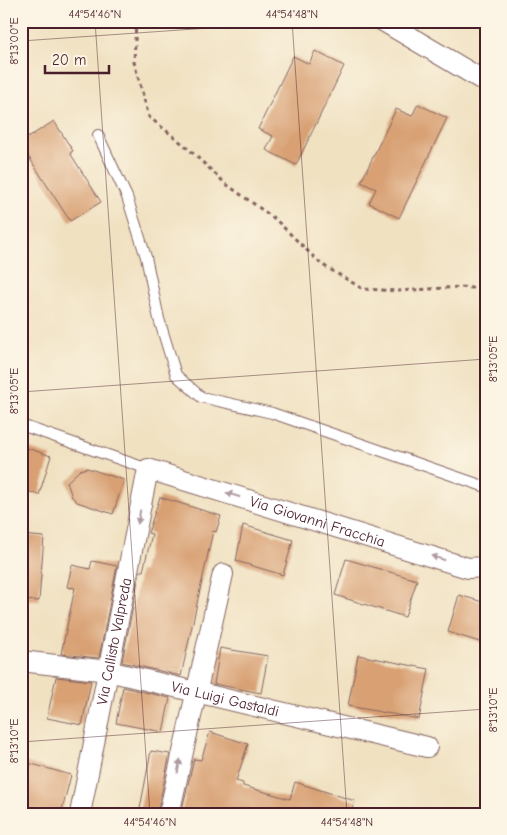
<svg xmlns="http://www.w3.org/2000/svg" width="507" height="835" font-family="'Comic Neue',sans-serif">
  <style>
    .building { fill: #d8a073 }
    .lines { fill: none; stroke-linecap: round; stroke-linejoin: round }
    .service-casing { stroke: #846360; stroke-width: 12 }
    .minor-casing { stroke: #846360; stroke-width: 22 }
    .path { stroke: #846360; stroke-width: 3; stroke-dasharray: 4 4; stroke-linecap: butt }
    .service { stroke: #fff; stroke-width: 10 }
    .minor { stroke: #fff; stroke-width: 20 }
    .oneway { fill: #ae9aa0 }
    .ticks { fill: none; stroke: #4a1f2b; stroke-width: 1; stroke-opacity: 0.45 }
    .labels { text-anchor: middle; stroke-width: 5; stroke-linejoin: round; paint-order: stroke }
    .street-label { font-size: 15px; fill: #4a1f2b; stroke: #fcf5e5 }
    .neatline { fill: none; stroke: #4a1f2b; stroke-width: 2 }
    .ticks-label { font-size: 12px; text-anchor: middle; fill: #4a1f2b }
  </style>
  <rect width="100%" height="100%" fill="#fcf5e5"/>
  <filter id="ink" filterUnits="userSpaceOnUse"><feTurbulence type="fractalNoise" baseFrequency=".02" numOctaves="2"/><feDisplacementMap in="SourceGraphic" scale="10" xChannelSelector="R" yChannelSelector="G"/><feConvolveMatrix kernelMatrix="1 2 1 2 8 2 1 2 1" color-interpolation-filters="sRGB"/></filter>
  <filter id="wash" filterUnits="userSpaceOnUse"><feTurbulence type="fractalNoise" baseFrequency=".0096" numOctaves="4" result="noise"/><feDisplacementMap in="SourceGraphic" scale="20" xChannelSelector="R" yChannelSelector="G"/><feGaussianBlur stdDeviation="1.12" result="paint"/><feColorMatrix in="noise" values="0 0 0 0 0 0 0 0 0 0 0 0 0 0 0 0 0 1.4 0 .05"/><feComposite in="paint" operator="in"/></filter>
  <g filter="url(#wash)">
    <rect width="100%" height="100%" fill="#f0e1c1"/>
    <g id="blocks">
      <g class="building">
        <polygon points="315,51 344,66 296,165 266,150 273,136 258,129 293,56 309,64"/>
        <polygon points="418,104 447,118 399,218 369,203 376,189 361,182 396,109 412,116"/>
        <polygon points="54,121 73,151 70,153 101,202 70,221 21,145 21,142"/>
        <polygon points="21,446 51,456 39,495 21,489"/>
        <polygon points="87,468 124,480 113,514 77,502 72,497 67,482 80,470"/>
        <polygon points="160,497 221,516 216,532 213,531 181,676 122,662 140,571 143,571 152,534 148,533"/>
        <polygon points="243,525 293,540 283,575 236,561"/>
        <polygon points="21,535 44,537 39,601 21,600"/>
        <polygon points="346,559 417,580 405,617 335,595"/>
        <polygon points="92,561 117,566 99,658 61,654 75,588 67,587 72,565 90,569"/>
        <polygon points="459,595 486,603 486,644 448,632"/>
        <polygon points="220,648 268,656 261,693 214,684"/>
        <polygon points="358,655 429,669 419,719 348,706"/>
        <polygon points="56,677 91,681 82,725 47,718"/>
        <polygon points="123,687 170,698 163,732 116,723"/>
        <polygon points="210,732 248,744 236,781 243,783 243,786 290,799 295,782 355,801 350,814 181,814 194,759 201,760"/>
        <polygon points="151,751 170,754 157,814 139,814"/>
        <polygon points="21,761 71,775 61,814 21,814"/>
      </g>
    </g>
  </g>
  <g filter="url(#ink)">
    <use href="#blocks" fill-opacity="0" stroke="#846360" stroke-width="1"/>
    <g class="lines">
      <g class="service-casing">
        <g id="service">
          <polyline points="98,135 127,197 146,257 159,319 176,375 201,397 272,413 486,487"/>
          <polyline points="21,425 148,469"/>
        </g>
      </g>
      <g class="minor-casing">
        <g id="minor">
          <polyline points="383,21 486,82"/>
          <path id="s1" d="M21 661 108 671 427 747"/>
          <path id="s2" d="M80 814 148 469 468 568 486 567"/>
          <polyline points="169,814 223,574"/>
        </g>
      </g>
      <polyline class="path" points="136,21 134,62 149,117 183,144 226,184 275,219 321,264 363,289 399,291 460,287 486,289"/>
      <use href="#service" class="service"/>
      <use href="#minor" class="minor"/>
    </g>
    <defs><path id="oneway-solid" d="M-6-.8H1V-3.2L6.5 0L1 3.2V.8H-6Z" transform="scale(1.25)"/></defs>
    <g class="oneway">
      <use href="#oneway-solid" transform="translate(233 495) rotate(-163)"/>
      <use href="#oneway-solid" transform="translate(139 517) rotate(101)"/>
      <use href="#oneway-solid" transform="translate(438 558) rotate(-163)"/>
      <use href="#oneway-solid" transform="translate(179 766) rotate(-78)"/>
    </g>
  </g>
  <path class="ticks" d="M95 21 150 814M292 21 347 814M21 41 311 21M21 392 486 359M21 742 486 709"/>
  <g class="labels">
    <g class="street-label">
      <text dy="5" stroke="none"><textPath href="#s2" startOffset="529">Via Giovanni Fracchia</textPath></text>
      <text dy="5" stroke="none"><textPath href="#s2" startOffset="176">Via Callisto Valpreda</textPath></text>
      <text dy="5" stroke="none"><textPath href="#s1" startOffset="208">Via Luigi Gastaldi</textPath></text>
    </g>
  </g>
  <rect width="507" height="835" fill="none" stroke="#fcf5e5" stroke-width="55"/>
  <path d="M45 65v8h64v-8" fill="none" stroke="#4a1f2b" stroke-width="2.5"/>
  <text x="52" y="65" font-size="15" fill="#4a1f2b" stroke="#fcf5e5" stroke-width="4" paint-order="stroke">20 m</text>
  <rect x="28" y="28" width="452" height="780" class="neatline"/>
  <g class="ticks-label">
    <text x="95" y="18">44°54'46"N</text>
    <text x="292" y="18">44°54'48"N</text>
    <text transform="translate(14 41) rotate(-90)" y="4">8°13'00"E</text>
    <text transform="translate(493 359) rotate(-90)" y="4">8°13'05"E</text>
    <text transform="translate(14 391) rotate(-90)" y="4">8°13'05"E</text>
    <text transform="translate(493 710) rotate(-90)" y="4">8°13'10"E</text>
    <text transform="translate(14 741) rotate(-90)" y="4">8°13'10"E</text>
    <text x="150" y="826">44°54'46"N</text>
    <text x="347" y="826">44°54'48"N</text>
  </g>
</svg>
